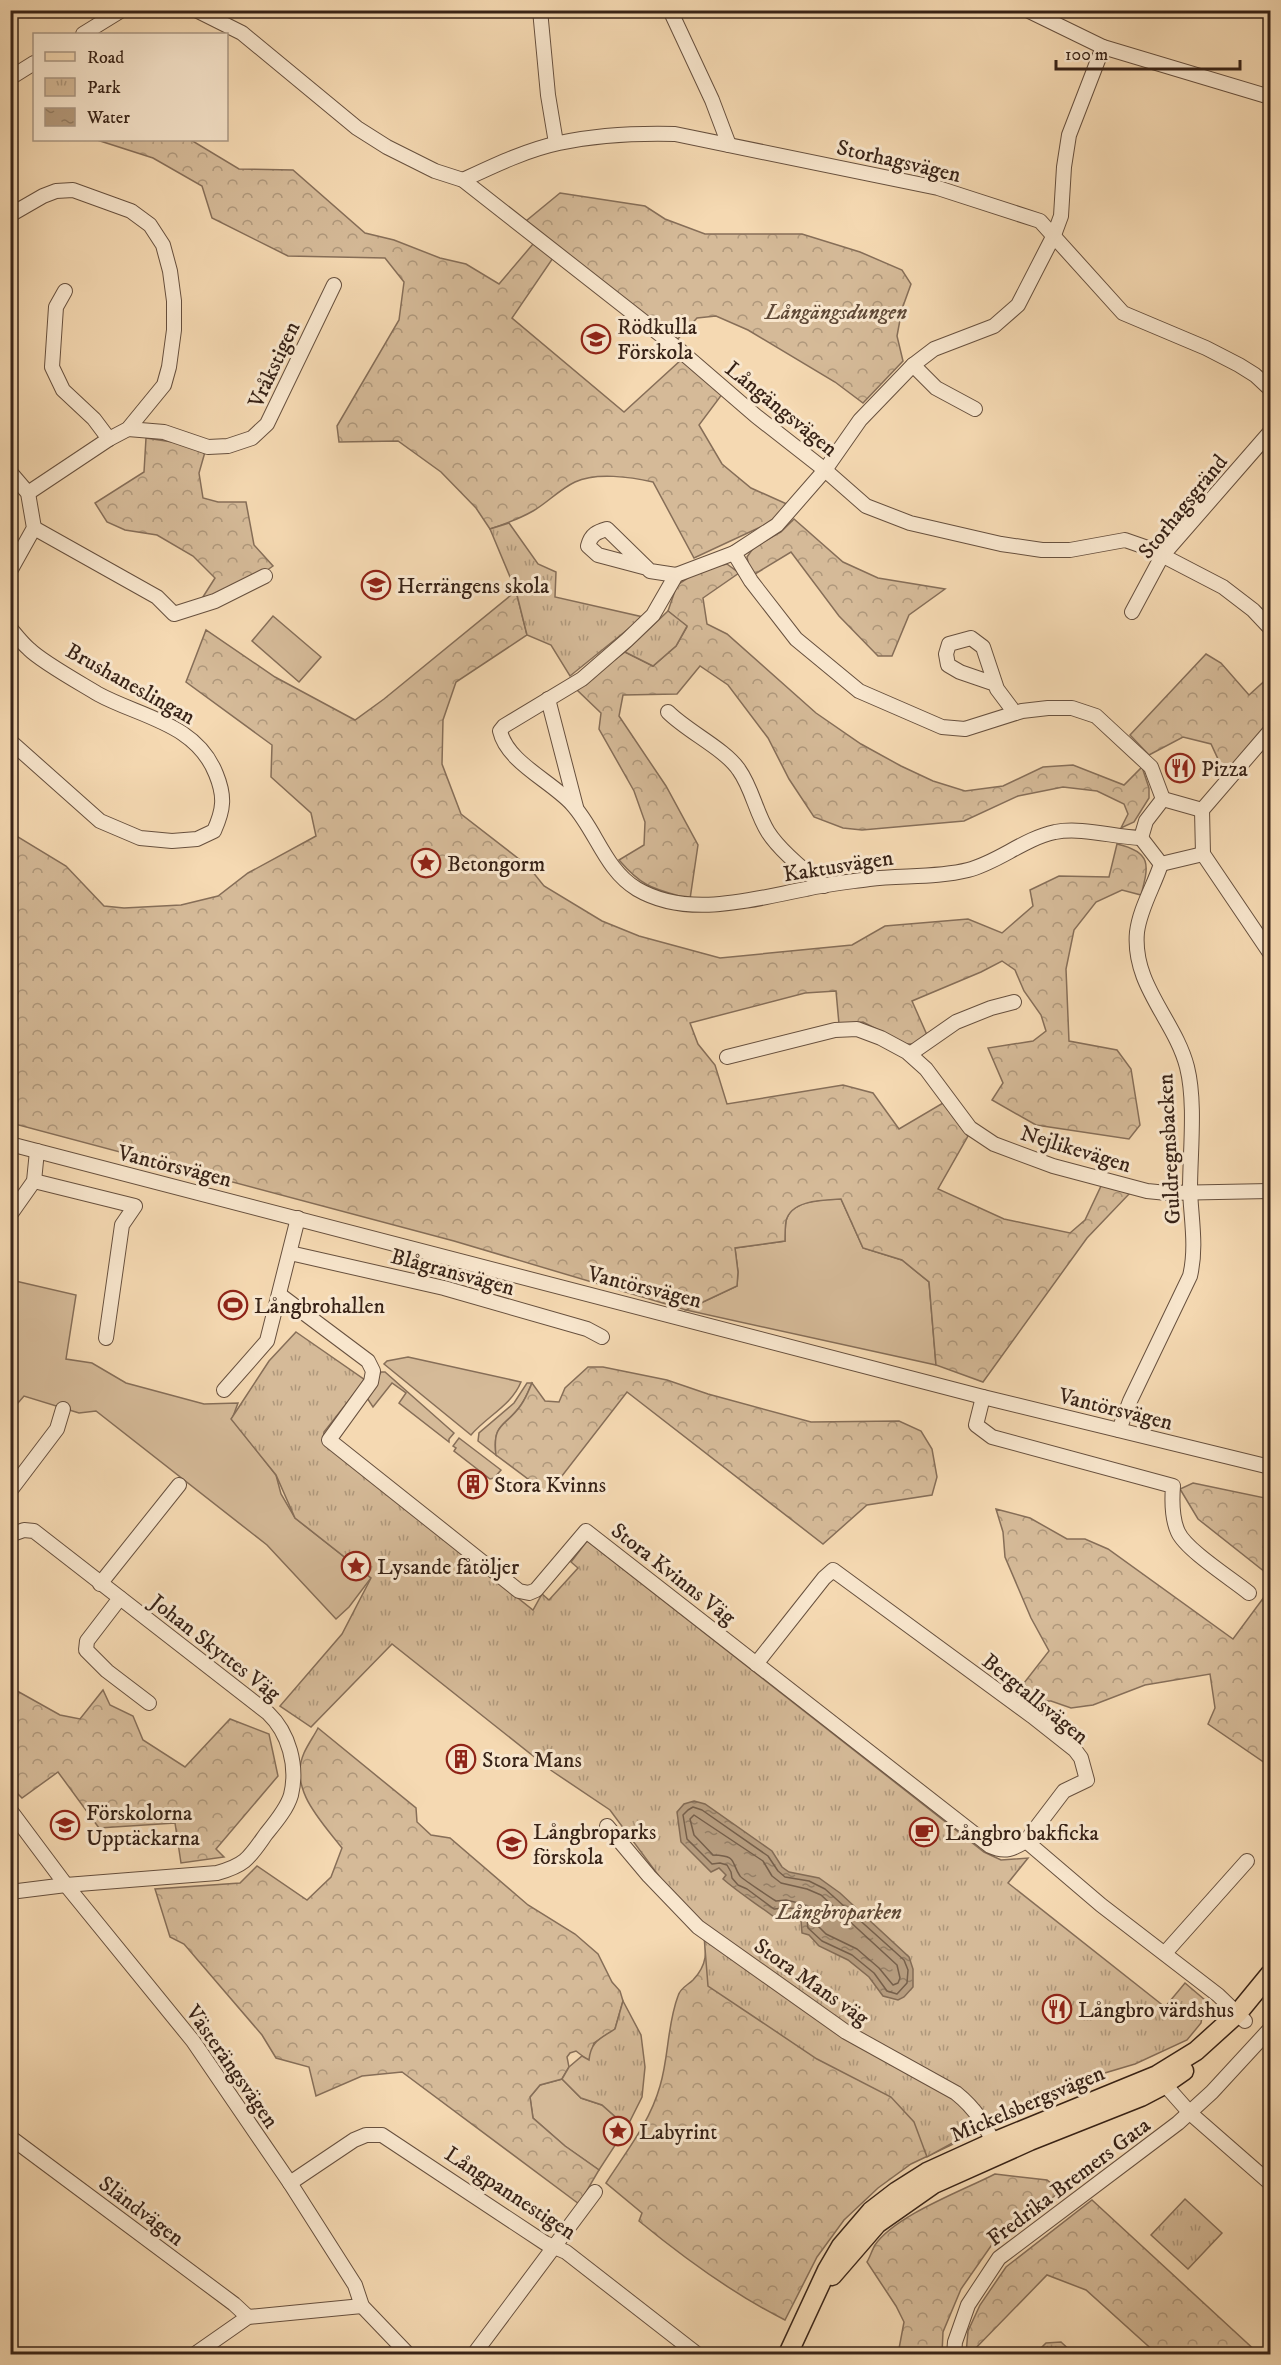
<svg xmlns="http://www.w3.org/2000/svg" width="1281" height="2365" font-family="'IM FELL DW Pica',serif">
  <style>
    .grass { fill: #d5ba98; stroke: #866e58; stroke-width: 1.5 }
    .forest { fill: url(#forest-crowns); stroke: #866e58; stroke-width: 1.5 }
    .park { fill: url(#park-tufts); stroke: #866e58; stroke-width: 1.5 }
    .water { fill: url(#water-ripples); stroke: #836b54; stroke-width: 1.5 }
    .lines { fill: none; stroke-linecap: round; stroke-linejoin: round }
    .shore { stroke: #765f4a; stroke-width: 1.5 }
    .minor-casing { stroke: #67503e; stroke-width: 16 }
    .major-casing { stroke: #382317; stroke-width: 21 }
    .minor { stroke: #f8e6cd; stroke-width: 14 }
    .major { stroke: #f5d9b2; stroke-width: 18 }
    .labels { text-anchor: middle; stroke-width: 6; stroke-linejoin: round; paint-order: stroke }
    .street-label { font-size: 22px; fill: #382317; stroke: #f8e6cd }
    .park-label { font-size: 22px; font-style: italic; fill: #5f4937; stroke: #f8e6cd }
    .poi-label { font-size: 22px; fill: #382317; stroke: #f8e6cd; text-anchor: start }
  </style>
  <defs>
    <pattern id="forest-crowns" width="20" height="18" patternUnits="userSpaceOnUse" patternTransform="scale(1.5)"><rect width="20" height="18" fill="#d5ba98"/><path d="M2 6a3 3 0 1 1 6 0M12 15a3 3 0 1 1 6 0" fill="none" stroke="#ae977b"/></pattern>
    <pattern id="park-tufts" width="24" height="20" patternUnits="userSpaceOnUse" patternTransform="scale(1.5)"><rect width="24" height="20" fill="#d5ba98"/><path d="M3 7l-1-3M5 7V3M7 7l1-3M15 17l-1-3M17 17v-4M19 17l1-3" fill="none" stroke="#ae977b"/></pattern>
    <pattern id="water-ripples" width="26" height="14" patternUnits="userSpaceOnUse" patternTransform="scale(1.5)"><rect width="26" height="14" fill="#b59b7d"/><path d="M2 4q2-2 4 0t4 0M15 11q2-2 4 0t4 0" fill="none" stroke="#947e65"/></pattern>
  </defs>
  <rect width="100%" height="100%" fill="#f5d9b2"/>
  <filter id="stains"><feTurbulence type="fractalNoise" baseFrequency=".00333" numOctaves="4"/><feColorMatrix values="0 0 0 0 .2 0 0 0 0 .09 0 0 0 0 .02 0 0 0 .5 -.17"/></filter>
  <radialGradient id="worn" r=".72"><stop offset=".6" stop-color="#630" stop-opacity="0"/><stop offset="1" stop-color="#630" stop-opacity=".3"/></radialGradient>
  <g class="grass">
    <polygon points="273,616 321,657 299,682 252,641"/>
    <path d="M841 1199 863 1248 902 1260 929 1282 936 1365 686 1310 737 1286 738 1272 735 1248 785 1241C785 1235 785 1228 786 1221 791 1199 823 1200 841 1199Z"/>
    <polygon points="11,1280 76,1295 66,1359 92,1363 126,1383 204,1404 238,1403 232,1419 276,1475 281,1494 295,1518 371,1578 349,1607 336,1619 267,1545 96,1411 79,1413 24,1396 11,1411"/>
    <path d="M408 1357 521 1382C511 1406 487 1416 471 1435L384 1364 387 1361Z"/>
    <polygon points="381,1372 385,1372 454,1433 449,1439 449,1442 399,1403 406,1393 392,1383 373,1407 367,1398"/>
    <path d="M527 1383H532C529 1390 526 1398 521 1405 506 1427 492 1422 496 1455L478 1441 479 1433 514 1403Z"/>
    <polygon points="459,1438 501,1470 494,1478 490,1479 454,1451 456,1448 453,1446"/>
    <polygon points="562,2079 581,2098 602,2105 627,2127 599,2170 565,2146 533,2118 530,2097 540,2085"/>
  </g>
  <g class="forest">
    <path d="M97 140H191L239 169 293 170 365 233 394 240 440 258 466 264 499 284 533 244 553 258 512 318 624 412 681 360 723 393 699 425 722 464 751 488 789 505 769 523 694 558 653 482C631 477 596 472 575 482 560 489 547 503 533 511 519 519 505 524 490 529L476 508 441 472 398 441 339 442 337 426 399 320 404 282 385 258 288 256 212 218 202 186 153 158Z"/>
    <polygon points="560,193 645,206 665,219 705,234 802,234 860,252 902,270 911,284 902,309 897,336 903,361 863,403 835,382 748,330 716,316 697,318 676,341 526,221"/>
    <polygon points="146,438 179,443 205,452 199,473 203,498 218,502 246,502 254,545 273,566 256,578 201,600 215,578 193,556 157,535 125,530 107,522 95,503 144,472"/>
    <polygon points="794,519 843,562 878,578 945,589 909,615 892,656 878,656 839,616 791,552 755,574 749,567 747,557 754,547 781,532"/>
    <path d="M727 564 739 573 703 598 707 624 727 634 816 713 861 744 901 766 933 781 965 791 1003 786 1043 767 1073 765 1124 785 1142 767 1149 788V798L1134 822 1121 828 1128 814 1124 804 1097 791 1063 787 1018 796 964 821 862 830 843 828 814 817 789 779 768 738 728 685 700 666 677 694 623 695 619 716 666 786 698 845 690 899C655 889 644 889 619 860L644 845 645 822 634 791 599 729 601 713 576 689 625 652 653 666 676 646 687 627 668 611 677 585 700 570Z"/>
    <path d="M516 591 527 635 456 682 443 720 442 764 461 814 528 866 544 886 602 921 639 936 720 958 852 945 885 926 968 919 1002 933 1033 906 1030 890 1059 876 1109 877 1117 844C1152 852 1149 865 1141 895L1122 890 1096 902 1074 930 1066 969 1069 1041 1117 1050 1131 1069 1140 1125 1129 1139 1036 1125 992 1100 1003 1083 988 1048 1033 1041 1046 1031 1041 1015 1024 991 1015 970 1002 961 981 972 912 1001 927 1035 914 1044H906L863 1022 839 1024 836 991 805 993 690 1023 698 1044 715 1065 727 1104 843 1085 873 1093 899 1129 943 1103 968 1136 938 1189 1004 1219 1070 1233 1085 1220 1102 1184 1131 1192 1087 1238 983 1382 936 1365 929 1282 902 1260 863 1248 841 1199C823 1200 791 1200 786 1221 785 1228 785 1235 785 1241L735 1248 738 1272 737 1286 686 1310 454 1241 11 1123 10 832 66 866 104 906 124 908 181 905 218 896 248 873 316 836 311 813 271 777 272 745 186 682 206 630 275 677 355 720 384 699Z"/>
    <polygon points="1206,654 1221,663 1249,695 1270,676 1270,721 1225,774 1211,744 1183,737 1149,755 1130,735"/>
    <path d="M588 1367H603L667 1380 708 1394 811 1422 899 1421 921 1431 932 1449 937 1477 932 1495 867 1505 823 1544 627 1392 548 1494 496 1455C492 1422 506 1427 521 1405 526 1398 529 1390 532 1383L545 1401 559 1402 565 1388Z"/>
    <polygon points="1193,1483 1270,1499 1270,1576 1198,1519 1180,1489"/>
    <polygon points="996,1509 1030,1518 1067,1539 1085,1539 1108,1549 1233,1639 1270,1589 1270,1758 1268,1765 1208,1724 1215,1708 1210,1674 1145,1685 1093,1705 1071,1708 1051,1701 1035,1701 1024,1683 1049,1651 1031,1618 1005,1557 1003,1532"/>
    <polygon points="10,1687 60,1715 80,1719 103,1690 110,1705 133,1716 143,1740 185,1767 230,1719 269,1734 278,1776 216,1849 224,1857 181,1863 175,1823 99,1828 58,1772 22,1798 10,1786"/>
    <path d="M318 1728 416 1808 417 1822 431 1835 450 1838 528 1905 575 1934 598 1954 612 1982 620 1991 623 2001 615 2029 594 2043 589 2061 576 2051 570 2053 567 2057 569 2067 562 2079 540 2085 530 2097 533 2118 565 2146 599 2170 579 2204 402 2072 362 2076 316 2096 309 2067 276 2058 262 2035 184 1944 170 1937 155 1889 240 1883 257 1866 307 1900 331 1877 342 1848C322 1822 288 1789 304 1753 308 1744 314 1736 318 1728Z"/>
    <path d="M703 1923 952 2117 964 2139 911 2164 878 2188 844 2220 817 2257 785 2320C733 2294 684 2258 639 2221L642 2213 606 2183C626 2152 650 2122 660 2086 669 2056 667 2025 678 1996 680 1988 688 1985 693 1980 711 1961 705 1946 703 1923Z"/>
    <path d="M995 2174 1047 2180 1061 2191 993 2243 961 2289 943 2332 942 2354H898L904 2322 896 2306 867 2262C870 2257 872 2250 875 2245 896 2215 962 2191 995 2174Z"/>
    <polygon points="1092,2200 1259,2354 1157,2354 1086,2290 1047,2275 970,2354 966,2354 968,2331 980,2305 1006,2267"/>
  </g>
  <g class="park">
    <polygon points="509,523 538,564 556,572 555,597 643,617 570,676 551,645 527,635 516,591 490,529"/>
    <polygon points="668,611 687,626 676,646 653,666 625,652"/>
    <polygon points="296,1332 365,1380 324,1432 323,1441 333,1451 533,1610 542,1594 549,1600 578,1568 571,1562 587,1541 984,1852 1001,1860 1028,1858 1008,1883 1165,2007 1185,1983 1205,2000 1201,2023 1187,2040 1135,2064 1051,2089 927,2157 914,2122 891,2097 817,2059 708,1986 703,1923 667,1887 610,1810 552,1771 392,1644 311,1727 280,1706 342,1634 371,1578 295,1518 276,1475 231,1419 269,1361"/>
    <path d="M623 2001 641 2035 645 2067 642 2097 627 2127 602 2105 581 2098 562 2079 569 2067 582 2056 589 2060C591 2041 600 2039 615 2029Z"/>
    <polygon points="1185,2199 1222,2233 1188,2269 1151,2235"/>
    <polygon points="1061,2342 1074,2354 1035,2354 1046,2343"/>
  </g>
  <path class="water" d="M694 1801 705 1804 772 1851 782 1867 789 1872 819 1878 840 1893 909 1957 913 1969V1987L904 1997 898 2000 883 1996 869 1977 848 1960 819 1946 809 1935 802 1933 801 1920C792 1912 785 1913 774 1917 757 1904 739 1893 723 1879L726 1875 719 1868 711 1872 681 1842 677 1812 684 1804Z"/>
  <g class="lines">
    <g class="shore">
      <path d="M693 1807 702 1810 768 1856 778 1871 785 1877 809 1881 825 1889 904 1960 908 1970 907 1983 897 1994 887 1991 874 1973 852 1955 822 1941 808 1928C807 1925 808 1922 807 1918 802 1905 784 1908 774 1909L747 1889 738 1885 732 1878 731 1872 727 1865 720 1863 712 1864 687 1839 683 1815 688 1810Z"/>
      <path d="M694 1815 763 1861 772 1876 781 1883 807 1889 821 1895 897 1965 900 1978 898 1983 893 1985 879 1968 857 1949 826 1934 815 1923 812 1911 803 1904 786 1900 776 1901C771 1898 741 1878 740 1876 730 1861 738 1856 713 1855L694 1835 690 1819Z"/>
    </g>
    <g class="minor-casing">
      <g id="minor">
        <polyline points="196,10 242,33 357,128 387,147 435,171 463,180 676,347 756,416 825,470 866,506 910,523 1001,544 1042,550 1070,550 1125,540 1148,548 1223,587 1253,610 1270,628"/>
        <polyline points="540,10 548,95 556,143"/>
        <polyline points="670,10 712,100 729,145"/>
        <polyline points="1027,10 1103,47 1270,97"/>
        <polyline points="83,34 122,10"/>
        <path d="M1103 47 1069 135 1064 167 1061 216 1054 235 1018 305 994 326 934 349 913 365 860 420 825 470 777 525 734 553 676 575 653 615 627 640 582 679 504 726 500 731C507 762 551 781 572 804 596 830 605 870 637 889 688 919 753 899 806 889 826 884 848 882 869 879 901 875 936 878 968 870 999 862 1023 839 1055 832 1082 827 1114 837 1141 838"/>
        <polyline points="10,78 34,63"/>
        <path d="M463 180C493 166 526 150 559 143 597 135 635 133 675 134L938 188 1040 221 1123 313 1206 348 1239 365 1255 375 1270 389"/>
        <polyline points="10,215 43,196 56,191 73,190 131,211 150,225 163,245 170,271 174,301 174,330 169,367 164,385 128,429 109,439 28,493"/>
        <polyline points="65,291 56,307 52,367 63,390 94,419 109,439"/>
        <polyline points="913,365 936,388 975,409"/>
        <polyline points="128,429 164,432 208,447 228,446 252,438 267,424 334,285"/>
        <polyline points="10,472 28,493 34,528 10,571"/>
        <polyline points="34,528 157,597 174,614 215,601 265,576"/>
        <polyline points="734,553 751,581 796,639 859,691 942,727 965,729 1022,711 1048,708 1072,708 1096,716 1151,767 1163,799"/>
        <path d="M647 568 598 555 588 546C591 534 597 532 607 529L650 571 676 575"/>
        <polyline points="1132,612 1162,556 1270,432"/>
        <path d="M10 628C16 635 22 643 29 649 42 662 80 683 98 694 140 717 196 723 216 774 225 796 224 809 214 831L197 839 172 841 140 838 100 821 10 741"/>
        <polyline points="995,684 960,672 948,665 946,654 949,644 971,638 983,647 997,689 1015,713"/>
        <polyline points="548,699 576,807"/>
        <path d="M668 712C688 732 725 749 739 770 752 788 756 813 768 832 780 851 806 872 824 886"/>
        <polyline points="1163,799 1202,810"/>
        <polyline points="1141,838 1146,821 1163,799"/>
        <polyline points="1141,838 1161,864"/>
        <polyline points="1203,854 1202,810 1270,731"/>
        <polyline points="1203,854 1270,953"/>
        <polyline points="1161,864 1203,854"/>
        <polyline points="910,1054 956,1022 991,1008 1014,1002"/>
        <polyline points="727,1057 835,1030 857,1029 881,1038 907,1052 926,1069 970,1128 994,1144 1053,1166 1147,1191 1167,1193 1270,1191"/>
        <polyline points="10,1144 983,1397 1270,1467"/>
        <polyline points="34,1181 135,1206 122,1225 106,1338"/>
        <polyline points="10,1215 34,1181 37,1151"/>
        <polyline points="290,1253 444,1288 587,1329 602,1337"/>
        <path d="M280 1295 368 1361 373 1371 371 1382 329 1440 519 1591 529 1593 536 1590 586 1531 990 1846C1005 1853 1013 1849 1026 1841"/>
        <polyline points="224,1390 267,1341 298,1218"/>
        <path d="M983 1397 976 1425 992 1437 1173 1486C1172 1499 1172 1519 1178 1532 1186 1550 1232 1579 1249 1593"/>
        <path d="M1119 1430 1130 1401 1190 1276C1197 1247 1191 1218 1190 1190 1190 1152 1196 1103 1187 1067 1175 1020 1132 985 1137 932 1140 908 1154 886 1161 864"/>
        <polyline points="10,1491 57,1429 63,1409"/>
        <path d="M10 1535 24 1530 34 1531 268 1713C289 1733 298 1766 291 1795 287 1809 275 1823 266 1834 249 1858 246 1865 217 1873L66 1885 10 1892"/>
        <polyline points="100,1584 179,1485"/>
        <polyline points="120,1598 87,1641 86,1650 107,1671 149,1703"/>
        <polyline points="756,1664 824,1578 833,1570 1032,1716 1075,1750 1081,1758 1087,1780 1064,1791 1026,1841 1101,1905 1218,1995 1245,2021"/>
        <polyline points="10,1810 66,1885 193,2041 290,2183 355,2285 362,2306 408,2354"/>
        <path d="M607 1826 649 1876 698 1927 846 2032 956 2093C976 2109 986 2126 997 2150"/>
        <polyline points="1165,1953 1247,1861"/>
        <polyline points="1159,2078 1190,2113 1270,2183"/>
        <polyline points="10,2137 234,2304 248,2317"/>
        <polyline points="290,2183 354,2140 366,2135 382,2135 545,2243 566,2252 697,2354"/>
        <polyline points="10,2350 14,2354"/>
        <polyline points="195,2354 248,2317 362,2306"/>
        <polyline points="474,2354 595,2192"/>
        <polyline points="954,2354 955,2342 968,2305 999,2258 1178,2123 1212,2092 1270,2029"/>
      </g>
    </g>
    <g class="major-casing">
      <g id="major">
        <polyline points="832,2276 877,2224 934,2184 1030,2141 1141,2097 1164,2085 1184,2071"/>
        <polyline points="788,2354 827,2270 841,2246 871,2211 897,2191 927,2172 993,2142 1157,2075 1196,2051 1238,2013 1270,1974"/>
      </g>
    </g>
    <use href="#minor" class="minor"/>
    <use href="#major" class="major"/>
  </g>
  <defs>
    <g id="school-ring" transform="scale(1.5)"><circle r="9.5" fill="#f8e6cd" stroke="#8f2418" stroke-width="1.5"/><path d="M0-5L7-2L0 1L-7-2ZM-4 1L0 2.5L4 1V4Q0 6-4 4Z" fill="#8f2418"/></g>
    <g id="restaurant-ring" transform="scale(1.5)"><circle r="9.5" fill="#f8e6cd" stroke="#8f2418" stroke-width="1.5"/><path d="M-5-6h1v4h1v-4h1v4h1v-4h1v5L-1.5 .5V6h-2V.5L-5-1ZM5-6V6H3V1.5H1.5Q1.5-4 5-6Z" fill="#8f2418"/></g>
    <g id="sight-ring" transform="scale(1.5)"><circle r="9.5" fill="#f8e6cd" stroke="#8f2418" stroke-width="1.5"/><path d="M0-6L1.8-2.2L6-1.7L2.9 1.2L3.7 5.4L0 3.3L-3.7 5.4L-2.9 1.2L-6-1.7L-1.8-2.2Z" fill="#8f2418"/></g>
    <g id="stadium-ring" transform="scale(1.5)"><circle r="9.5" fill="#f8e6cd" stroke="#8f2418" stroke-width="1.5"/><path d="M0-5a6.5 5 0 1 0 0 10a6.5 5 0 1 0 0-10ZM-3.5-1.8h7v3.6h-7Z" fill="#8f2418"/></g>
    <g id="building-ring" transform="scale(1.5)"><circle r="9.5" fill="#f8e6cd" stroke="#8f2418" stroke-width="1.5"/><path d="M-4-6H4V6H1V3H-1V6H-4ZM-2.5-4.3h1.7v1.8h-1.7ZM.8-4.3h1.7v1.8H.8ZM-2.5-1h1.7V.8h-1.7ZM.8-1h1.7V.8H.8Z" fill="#8f2418"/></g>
    <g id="cafe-ring" transform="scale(1.5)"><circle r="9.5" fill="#f8e6cd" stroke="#8f2418" stroke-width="1.5"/><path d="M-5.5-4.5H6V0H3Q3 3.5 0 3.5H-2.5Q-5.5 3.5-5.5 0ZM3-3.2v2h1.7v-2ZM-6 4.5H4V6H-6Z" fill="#8f2418"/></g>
  </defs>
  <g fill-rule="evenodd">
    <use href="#school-ring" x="596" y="339"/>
    <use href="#school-ring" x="376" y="585"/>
    <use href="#restaurant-ring" x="1180" y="768"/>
    <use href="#sight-ring" x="426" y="863"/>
    <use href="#stadium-ring" x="233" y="1305"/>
    <use href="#building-ring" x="473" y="1484"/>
    <use href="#sight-ring" x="356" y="1566"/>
    <use href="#building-ring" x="461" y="1759"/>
    <use href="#school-ring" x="65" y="1825"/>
    <use href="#cafe-ring" x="924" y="1832"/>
    <use href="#school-ring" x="512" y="1844"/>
    <use href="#restaurant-ring" x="1057" y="2009"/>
    <use href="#sight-ring" x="618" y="2131"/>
  </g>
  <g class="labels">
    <g class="street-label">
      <text transform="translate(899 160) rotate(13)" y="8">Storhagsvägen</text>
      <text transform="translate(273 364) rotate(-65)" y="8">Vråkstigen</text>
      <text transform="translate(782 408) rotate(39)" y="8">Långängsvägen</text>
      <text transform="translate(1182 506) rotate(-51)" y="8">Storhagsgränd</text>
      <text transform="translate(131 683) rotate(29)" y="8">Brushaneslingan</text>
      <text transform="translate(838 865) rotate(-9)" y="8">Kaktusvägen</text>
      <text transform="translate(1076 1148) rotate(17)" y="8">Nejlikevägen</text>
      <text transform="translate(1168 1149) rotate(-93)" y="8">Guldregnsbacken</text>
      <text transform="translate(175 1165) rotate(14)" y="8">Vantörsvägen</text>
      <text transform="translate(453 1271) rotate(15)" y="8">Blågransvägen</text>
      <text transform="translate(645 1286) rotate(14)" y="8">Vantörsvägen</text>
      <text transform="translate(1116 1408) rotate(14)" y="8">Vantörsvägen</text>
      <text transform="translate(674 1573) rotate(38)" y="8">Stora Kvinns Väg</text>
      <text transform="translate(216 1647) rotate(38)" y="8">Johan Skyttes Väg</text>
      <text transform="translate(1036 1698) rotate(39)" y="8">Bergtallsvägen</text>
      <text transform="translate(812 1981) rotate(35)" y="8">Stora Mans väg</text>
      <text transform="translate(233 2066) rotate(55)" y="8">Västerängsvägen</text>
      <text transform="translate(1027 2103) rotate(-23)" y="8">Mickelsbergsvägen</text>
      <text transform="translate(1068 2181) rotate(-37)" y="8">Fredrika Bremers Gata</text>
      <text transform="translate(511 2192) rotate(33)" y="8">Långpannestigen</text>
      <text transform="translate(142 2210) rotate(37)" y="8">Sländvägen</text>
    </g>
    <g class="park-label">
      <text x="836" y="319">Långängsdungen</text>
      <text x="839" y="1919">Långbroparken</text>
    </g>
    <g class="poi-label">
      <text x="617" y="334">Rödkulla<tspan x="617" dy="25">Förskola</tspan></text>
      <text x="397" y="593">Herrängens skola</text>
      <text x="1201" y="776">Pizza</text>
      <text x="447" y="871">Betongorm</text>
      <text x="254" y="1313">Långbrohallen</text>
      <text x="494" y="1492">Stora Kvinns</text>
      <text x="377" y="1574">Lysande fåtöljer</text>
      <text x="482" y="1767">Stora Mans</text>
      <text x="86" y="1820">Förskolorna<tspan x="86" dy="25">Upptäckarna</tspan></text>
      <text x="533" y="1839">Långbroparks<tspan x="533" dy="25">förskola</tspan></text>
      <text x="945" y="1840">Långbro bakficka</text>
      <text x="1078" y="2017">Långbro värdshus</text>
      <text x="639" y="2139">Labyrint</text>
    </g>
  </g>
  <rect width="1281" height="2365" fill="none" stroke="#f5d9b2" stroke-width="36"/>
  <rect x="12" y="12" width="1257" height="2341" fill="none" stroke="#382317" stroke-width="3"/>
  <rect x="18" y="18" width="1245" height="2329" fill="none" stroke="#382317" stroke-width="1.5"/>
  <rect x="33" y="33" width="195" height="108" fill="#f8e6cd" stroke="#ab9884" stroke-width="1.5"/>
  <rect x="45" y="52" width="30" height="9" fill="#f5d9b2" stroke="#ab9884" stroke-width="1.5"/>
  <text x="87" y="63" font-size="18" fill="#382317">Road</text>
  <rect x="45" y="78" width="30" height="18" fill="url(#park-tufts)" stroke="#ab9884" stroke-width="1.5"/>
  <text x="87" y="93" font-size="18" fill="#382317">Park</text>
  <rect x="45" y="108" width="30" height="18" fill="url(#water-ripples)" stroke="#ab9884" stroke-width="1.5"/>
  <text x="87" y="123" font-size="18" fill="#382317">Water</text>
  <path d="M1056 60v9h184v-9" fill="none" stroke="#382317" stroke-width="3"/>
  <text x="1065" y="60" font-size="18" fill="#382317" stroke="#f8e6cd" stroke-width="4.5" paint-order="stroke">100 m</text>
  <rect width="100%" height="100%" filter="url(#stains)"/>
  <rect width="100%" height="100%" fill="url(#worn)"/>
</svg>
